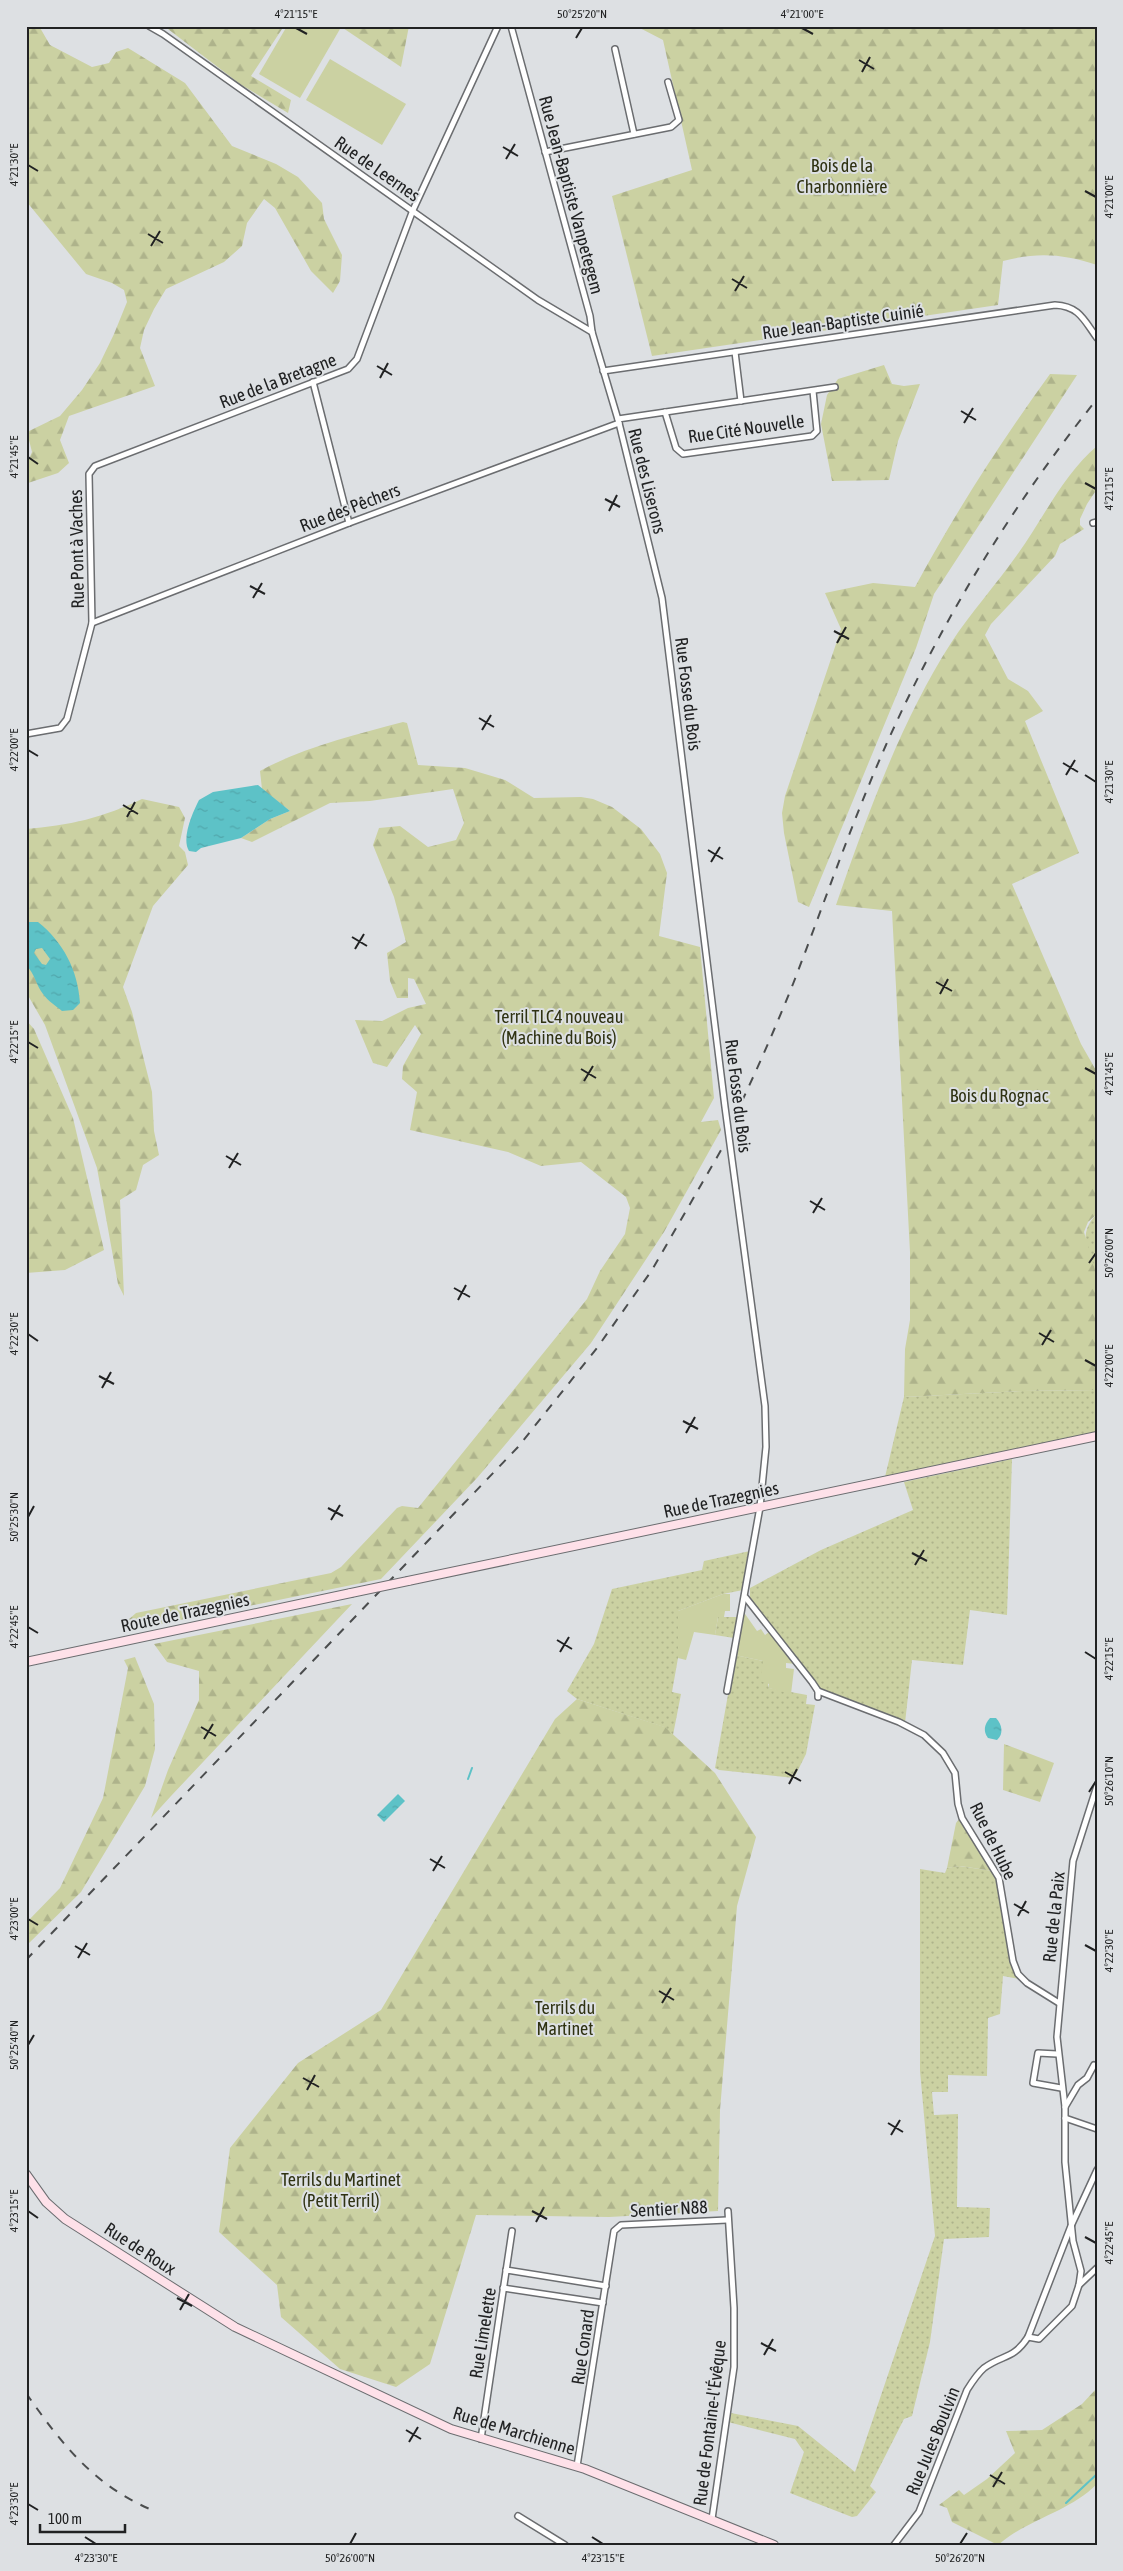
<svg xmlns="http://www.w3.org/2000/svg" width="1123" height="2571" font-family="'Asap Condensed',sans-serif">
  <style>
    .grass { fill: url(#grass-dots) }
    .forest { fill: url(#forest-firs) }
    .garden { fill: #cbd1a2 }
    .water { fill: url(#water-ripples); fill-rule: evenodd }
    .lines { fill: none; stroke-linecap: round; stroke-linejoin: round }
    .stream { stroke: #5dc2c7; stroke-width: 2 }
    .minor-casing { stroke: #6b6d70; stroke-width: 8 }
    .secondary-casing { stroke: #6b6d70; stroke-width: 10 }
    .minor { stroke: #fff; stroke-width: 5 }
    .secondary { stroke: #fee1e9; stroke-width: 8 }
    .rail { stroke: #4b4d4e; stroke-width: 2; stroke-dasharray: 9 9; stroke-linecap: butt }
    .secondary-bridge-casing { stroke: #6b6d70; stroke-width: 10; stroke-linecap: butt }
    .secondary-bridge { stroke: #fee1e9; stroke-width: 8 }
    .ticks { fill: none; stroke: #212223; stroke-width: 2 }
    .labels { text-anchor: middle; stroke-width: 4; stroke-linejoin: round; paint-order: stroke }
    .park-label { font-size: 18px; fill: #2f3212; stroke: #dde0e3 }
    .street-label { font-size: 18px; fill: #212223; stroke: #dde0e3 }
    .neatline { fill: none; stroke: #212223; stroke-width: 2 }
    .ticks-label { font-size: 12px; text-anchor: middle; fill: #212223 }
  </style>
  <defs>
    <pattern id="grass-dots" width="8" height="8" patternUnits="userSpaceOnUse" patternTransform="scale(1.25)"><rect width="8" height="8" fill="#cbd1a2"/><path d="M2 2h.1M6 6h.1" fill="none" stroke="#aeb38b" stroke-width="1.8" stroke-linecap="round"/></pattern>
    <pattern id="forest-firs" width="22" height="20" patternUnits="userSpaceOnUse" patternTransform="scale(1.25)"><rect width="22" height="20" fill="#cbd1a2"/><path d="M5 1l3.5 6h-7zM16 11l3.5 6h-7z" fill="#aeb38b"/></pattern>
    <pattern id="water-ripples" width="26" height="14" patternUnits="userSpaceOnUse" patternTransform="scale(1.25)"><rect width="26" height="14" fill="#5dc2c7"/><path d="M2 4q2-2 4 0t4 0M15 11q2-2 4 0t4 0" fill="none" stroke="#51a6ab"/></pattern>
  </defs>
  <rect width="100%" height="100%" fill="#dde0e3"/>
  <g class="grass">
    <path d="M1097 1214V1277C1087 1254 1077 1233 1097 1214Z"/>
    <polygon points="1097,1390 1097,1432 885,1477 904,1397 1023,1391"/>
    <polygon points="1012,1459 1007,1615 970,1610 963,1665 912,1660 905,1723 821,1690 750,1599 750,1588 821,1550 913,1510 904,1482"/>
    <polygon points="750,1551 743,1590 723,1594 678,1611 678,1658 672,1692 681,1694 673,1735 664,1727 577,1699 567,1691 594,1644 612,1589 702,1570 704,1561"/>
    <polygon points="718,1617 737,1617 734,1638 715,1635"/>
    <polygon points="735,1655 763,1661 769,1688 807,1695 806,1704 815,1705 806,1754 794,1778 719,1770 715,1768"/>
    <polygon points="959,1866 993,1871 998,1882 1015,1975 1019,1979 1003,1976 1000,2014 988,2018 987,2076 948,2075 948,2092 932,2092 934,2115 958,2114 957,2207 990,2208 989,2237 944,2239 930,2342 912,2416 904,2419 870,2486 876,2492 857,2516 852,2517 790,2493 804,2452 795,2439 728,2422 731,2413 798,2426 855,2472 935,2236 920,2071 920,1869 945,1873 947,1868"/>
  </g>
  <g class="forest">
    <polygon points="26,26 39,26 50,45 92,67 109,63 116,52 128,48 185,83 232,146 276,164 298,177 322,203 324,219 342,255 340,281 333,293 311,271 275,208 264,199 247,223 242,246 224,262 166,289 154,309 144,330 140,348 155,386 69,416 60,440 69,463 58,473 28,483 26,489 26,466 32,452 27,432 60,416 82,390 100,363 114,334 127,302 124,290 112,283 86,274 26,201"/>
    <polygon points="164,26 284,26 251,76 291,100 288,113 240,84"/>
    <polygon points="340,26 409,26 401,67"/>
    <path d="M636 26H1097V265C1063 254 1038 252 1003 261L998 305 652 356 612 196 692 170 663 40Z"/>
    <polygon points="884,365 892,384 904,386 920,384 898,441 889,480 832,481 821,424 827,395 838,379"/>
    <path d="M1050 374 1077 375 934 594 916 648 809 907 798 902 784 833 782 813 785 796 841 629 825 593 873 583 915 587C955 513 1000 443 1050 374Z"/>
    <path d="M1097 446V489L1087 504 1080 519V525L1084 529 1060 544 1055 556 991 624 985 635 1008 679 1028 691 1043 711 1025 721 1079 853 1012 884 1081 1044 1097 1072V1214L1088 1222 1084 1232 1097 1277V1390L1023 1391 904 1397 905 1349 910 1320V1252L892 911 836 905C866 818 901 721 951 643 971 612 996 585 1017 555 1043 519 1063 475 1097 446Z"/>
    <path d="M403 722 407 723 418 765 465 768 505 780 534 798 581 797 593 799 612 807 641 829 660 854 667 873 659 936 700 947 714 1098 701 1122 718 1120 721 1130 664 1232 591 1343 477 1478 381 1579 131 1630 128 1620 136 1613 331 1573 341 1567 397 1508 402 1506 418 1508 587 1299 600 1271 625 1234 630 1208 626 1197 581 1162 541 1166 508 1152 410 1130 417 1092 402 1079 403 1066 421 1034 415 1025 387 1067 373 1063 355 1020 382 1021 408 1008 426 1004 414 979 408 978V998H397L390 981 387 953 406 942 394 897 373 845 379 828 400 826 428 847 456 840 464 823 453 789 370 801 330 803 252 842 241 838 270 819 290 811 262 789 260 771C304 747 355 735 403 722Z"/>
    <path d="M142 799 179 807 185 818 179 846 185 852 188 865 153 906 123 987 132 1012 152 1092 154 1131 159 1155 143 1165 136 1190 120 1200 124 1296 118 1284 97 1168 45 1025 26 992V829C67 826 106 817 142 799Z"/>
    <polygon points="26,1020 34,1029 73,1118 104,1250 65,1270 26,1273"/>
    <polygon points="352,1604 171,1796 151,1818 168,1770 199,1700 199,1671 167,1662 154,1644"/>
    <polygon points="135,1657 154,1704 155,1749 145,1786 81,1892 26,1946 26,1923 60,1888 103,1798 128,1668 124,1660"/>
    <polygon points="577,1699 665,1727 715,1773 756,1837 737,1906 720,2110 718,2211 609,2217 476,2215 430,2364 396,2387 340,2369 281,2317 277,2285 219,2232 230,2148 298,2063 381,2010 555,1719"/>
    <polygon points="1004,1744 1054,1763 1040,1802 1003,1790"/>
    <polygon points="960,1818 993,1871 960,1866 947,1868 956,1823"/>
    <path d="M1097 2388V2484C1069 2512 1028 2519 998 2545L952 2522 947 2508 939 2505 959 2490 964 2495 987 2479 1015 2453 1006 2431 1042 2430 1082 2404Z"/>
  </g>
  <g class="garden">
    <polygon points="287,26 335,26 340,29 300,98 259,74"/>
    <polygon points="330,59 406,104 382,145 306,100"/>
    <polygon points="723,1594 730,1594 730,1611 725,1611 724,1617 718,1617 715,1635 694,1632 686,1660 678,1658 678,1611"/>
    <polygon points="743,1611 757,1631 761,1629 765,1635 769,1632 796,1664 786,1663 786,1668 794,1669 791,1694 769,1688 769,1684 760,1681 763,1661 735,1655"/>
  </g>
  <g class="water">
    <path d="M258 785 290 811 270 819 241 838 201 848 196 852 189 851C181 838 193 812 199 800L213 792Z"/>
    <path d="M26 922H38C63 942 78 970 80 1003L73 1010 62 1011C56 1006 48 1001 43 994 36 985 35 974 26 965ZM42 948 50 959 46 965 42 964 34 953 36 949Z"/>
    <path d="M990 1718H996C1002 1724 1004 1734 997 1740L988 1738C983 1731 984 1725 990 1718Z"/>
    <polygon points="398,1794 405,1801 384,1822 377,1815"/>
  </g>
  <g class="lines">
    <g class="stream">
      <polyline points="468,1779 472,1768"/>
      <polyline points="1066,2503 1097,2474"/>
    </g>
    <g class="minor-casing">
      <g id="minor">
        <polyline points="149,26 163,34 538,300 592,332"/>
        <polyline points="511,26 590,316 592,332 619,423 662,598 725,1107 765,1406 766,1447 760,1507 727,1691"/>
        <polyline points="615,49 634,134"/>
        <polyline points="545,152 671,127 679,120 668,82"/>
        <polyline points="735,352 741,401"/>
        <path d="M603 371 1055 305C1079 306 1084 320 1097 338"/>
        <polyline points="313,382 349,523"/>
        <polyline points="665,412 676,448 683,454 812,436 817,431 813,391"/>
        <polyline points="618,419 835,387"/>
        <polyline points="1093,523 1097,522"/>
        <polyline points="92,623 349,523 619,423"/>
        <polyline points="26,734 60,728 67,719 92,623 89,474 95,466 348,369 357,359 413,210 498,26"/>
        <polyline points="746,1598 812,1682 818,1691 818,1697"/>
        <polyline points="818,1691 899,1722 924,1735 943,1753 955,1773 958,1804 962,1818 999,1878 1013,1961 1018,1974 1027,1983 1059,2003"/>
        <polyline points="1057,2054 1038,2053 1033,2083 1061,2088"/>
        <polyline points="1065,2107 1078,2085 1087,2078 1094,2065"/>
        <polyline points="1065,2118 1097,2129"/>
        <polyline points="506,2270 606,2286"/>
        <polyline points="1079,2285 1097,2268"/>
        <polyline points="503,2288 603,2303"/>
        <polyline points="1028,2337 1039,2339 1072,2306 1079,2285 1081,2271 1073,2241 1065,2162 1065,2107 1057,2037 1073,1861 1097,1786"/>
        <polyline points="481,2439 512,2231"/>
        <polyline points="577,2466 614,2231 621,2225 727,2220"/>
        <polyline points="518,2516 565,2545"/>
        <polyline points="712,2519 734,2367 734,2308 728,2211"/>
        <path d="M894 2545 919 2512 967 2390C972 2382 977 2374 984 2368 1003 2354 1013 2360 1028 2337L1071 2226 1097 2170"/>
      </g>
    </g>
    <g class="secondary-casing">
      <g id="secondary">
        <polyline points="408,1581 1097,1436"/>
        <polyline points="26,1662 351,1593"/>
        <polyline points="26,2174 46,2202 65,2219 235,2327 451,2429 585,2469 774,2545"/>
      </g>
    </g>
    <use href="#minor" class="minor"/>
    <use href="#secondary" class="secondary"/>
    <g class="rail">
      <path d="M734 1118C755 1074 775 1029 793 984 824 904 851 824 886 745 941 622 1012 505 1097 399"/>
      <polyline points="26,1960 518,1447 597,1348 652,1270 724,1145"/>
      <path d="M26 2393C63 2446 96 2488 157 2512"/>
    </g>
    <g class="secondary-bridge-casing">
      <polyline id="secondary-bridge" points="351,1593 408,1581"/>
    </g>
    <use href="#secondary-bridge" class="secondary-bridge"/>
  </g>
  <path class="ticks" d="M296 28 307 34M802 28 813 34M576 38 582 28M859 60 874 69M862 72 870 57M503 147 518 156M506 159 515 144M28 165 38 171M1085 191 1096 197M148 234 163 243M151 246 160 231M732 279 747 288M735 291 744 276M377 366 392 375M380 378 388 363M961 411 976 420M964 423 973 408M28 457 38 464M1085 483 1096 489M605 499 620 507M609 511 617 495M250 586 265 594M253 598 262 583M834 631 849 639M837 643 846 627M479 718 494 727M482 730 491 715M28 750 38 756M1063 763 1078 772M1066 775 1075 760M1085 775 1096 782M123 805 138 814M127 817 135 802M708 850 723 859M711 862 720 847M352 937 367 946M355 949 364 934M936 982 952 991M940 994 948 979M28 1042 38 1048M1085 1068 1096 1074M581 1069 596 1078M584 1081 593 1066M226 1156 241 1165M229 1168 238 1153M810 1201 825 1210M813 1213 822 1198M1089 1263 1096 1253M454 1288 470 1297M458 1300 466 1285M1039 1333 1054 1342M28 1334 38 1341M1042 1345 1051 1330M1085 1360 1096 1366M99 1376 114 1384M102 1388 111 1372M683 1421 698 1429M686 1433 695 1417M328 1508 343 1516M28 1517 34 1506M331 1520 340 1505M912 1553 927 1561M915 1565 924 1550M28 1627 38 1633M557 1640 572 1649M560 1652 569 1637M1085 1652 1096 1659M201 1727 216 1736M204 1739 213 1724M785 1772 801 1781M789 1784 797 1769M1089 1792 1096 1781M430 1859 445 1868M433 1871 442 1856M1014 1904 1029 1913M1018 1916 1026 1901M28 1919 38 1925M1085 1945 1096 1951M75 1946 90 1955M78 1958 87 1943M659 1991 674 2000M662 2003 671 1988M28 2045 34 2035M303 2078 319 2087M307 2090 315 2075M888 2123 903 2132M891 2135 900 2120M28 2211 38 2218M532 2211 547 2219M536 2222 544 2207M1085 2237 1096 2243M177 2298 192 2306M180 2310 189 2294M761 2343 776 2351M764 2355 773 2339M406 2430 421 2439M409 2442 418 2427M990 2475 1005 2484M993 2487 1002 2472M28 2504 38 2510M85 2537 96 2544M592 2537 603 2544M350 2544 356 2533M960 2544 967 2533"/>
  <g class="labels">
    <g class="park-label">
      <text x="842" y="172">Bois de la<tspan x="842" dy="21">Charbonnière</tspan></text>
      <text x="559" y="1023">Terril TLC4 nouveau<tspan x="559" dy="21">(Machine du Bois)</tspan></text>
      <text x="999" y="1102">Bois du Rognac</text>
      <text x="565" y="2014">Terrils du<tspan x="565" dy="21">Martinet</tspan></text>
      <text x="341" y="2186">Terrils du Martinet<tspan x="341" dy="21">(Petit Terril)</tspan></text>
    </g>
    <g class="street-label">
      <text transform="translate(377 169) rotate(35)" y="6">Rue de Leernes</text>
      <text transform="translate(571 195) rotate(75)" y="6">Rue Jean-Baptiste Vanpetegem</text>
      <text transform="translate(843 322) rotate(-8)" y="6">Rue Jean-Baptiste Cuinié</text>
      <text transform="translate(278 381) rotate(-21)" y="6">Rue de la Bretagne</text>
      <text transform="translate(746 429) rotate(-8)" y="6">Rue Cité Nouvelle</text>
      <text transform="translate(647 481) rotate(76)" y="6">Rue des Liserons</text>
      <text transform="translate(350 508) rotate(-21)" y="6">Rue des Pêchers</text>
      <text transform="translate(77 549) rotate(-91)" y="6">Rue Pont à Vaches</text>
      <text transform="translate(688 694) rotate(83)" y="6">Rue Fosse du Bois</text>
      <text transform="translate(738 1096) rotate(83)" y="6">Rue Fosse du Bois</text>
      <text transform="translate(721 1500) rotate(-12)" y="6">Rue de Trazegnies</text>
      <text transform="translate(185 1613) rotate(-12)" y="6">Route de Trazegnies</text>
      <text transform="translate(993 1841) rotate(64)" y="6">Rue de Hube</text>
      <text transform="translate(1054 1917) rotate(-84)" y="6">Rue de la Paix</text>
      <text transform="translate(669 2209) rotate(-3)" y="6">Sentier N88</text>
      <text transform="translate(140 2249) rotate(33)" y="6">Rue de Roux</text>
      <text transform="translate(483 2333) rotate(-81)" y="6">Rue Limelette</text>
      <text transform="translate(583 2347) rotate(-82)" y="6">Rue Conard</text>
      <text transform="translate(710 2423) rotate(-83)" y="6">Rue de Fontaine-l'Évêque</text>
      <text transform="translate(514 2431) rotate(17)" y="6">Rue de Marchienne</text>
      <text transform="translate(933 2441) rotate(-68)" y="6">Rue Jules Boulvin</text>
    </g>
  </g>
  <rect width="1123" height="2571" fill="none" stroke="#dde0e3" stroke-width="55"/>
  <path d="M40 2524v8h85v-8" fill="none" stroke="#212223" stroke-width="2.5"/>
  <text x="48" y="2524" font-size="15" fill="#212223" stroke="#dde0e3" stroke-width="4" paint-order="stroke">100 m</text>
  <rect x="28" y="28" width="1068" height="2516" class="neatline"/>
  <g class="ticks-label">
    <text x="296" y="18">4°21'15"E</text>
    <text x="582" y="18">50°25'20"N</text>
    <text x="802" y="18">4°21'00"E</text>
    <text transform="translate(14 165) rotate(-90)" y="4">4°21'30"E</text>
    <text transform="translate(1109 197) rotate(-90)" y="4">4°21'00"E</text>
    <text transform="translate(14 457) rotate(-90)" y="4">4°21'45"E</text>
    <text transform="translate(1109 489) rotate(-90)" y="4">4°21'15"E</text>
    <text transform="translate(14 750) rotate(-90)" y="4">4°22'00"E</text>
    <text transform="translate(1109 782) rotate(-90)" y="4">4°21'30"E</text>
    <text transform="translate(14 1042) rotate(-90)" y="4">4°22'15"E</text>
    <text transform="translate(1109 1074) rotate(-90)" y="4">4°21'45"E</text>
    <text transform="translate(1109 1253) rotate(-90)" y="4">50°26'00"N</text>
    <text transform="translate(14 1334) rotate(-90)" y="4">4°22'30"E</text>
    <text transform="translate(1109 1366) rotate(-90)" y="4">4°22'00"E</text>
    <text transform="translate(14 1517) rotate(-90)" y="4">50°25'30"N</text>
    <text transform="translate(14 1627) rotate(-90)" y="4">4°22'45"E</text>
    <text transform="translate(1109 1659) rotate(-90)" y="4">4°22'15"E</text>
    <text transform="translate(1109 1781) rotate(-90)" y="4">50°26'10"N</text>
    <text transform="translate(14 1919) rotate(-90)" y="4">4°23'00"E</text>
    <text transform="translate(1109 1951) rotate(-90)" y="4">4°22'30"E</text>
    <text transform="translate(14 2045) rotate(-90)" y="4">50°25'40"N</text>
    <text transform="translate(14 2211) rotate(-90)" y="4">4°23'15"E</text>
    <text transform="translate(1109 2243) rotate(-90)" y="4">4°22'45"E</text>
    <text transform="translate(14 2504) rotate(-90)" y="4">4°23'30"E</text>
    <text x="96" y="2562">4°23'30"E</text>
    <text x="350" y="2562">50°26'00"N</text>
    <text x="603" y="2562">4°23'15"E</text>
    <text x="960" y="2562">50°26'20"N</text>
  </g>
</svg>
